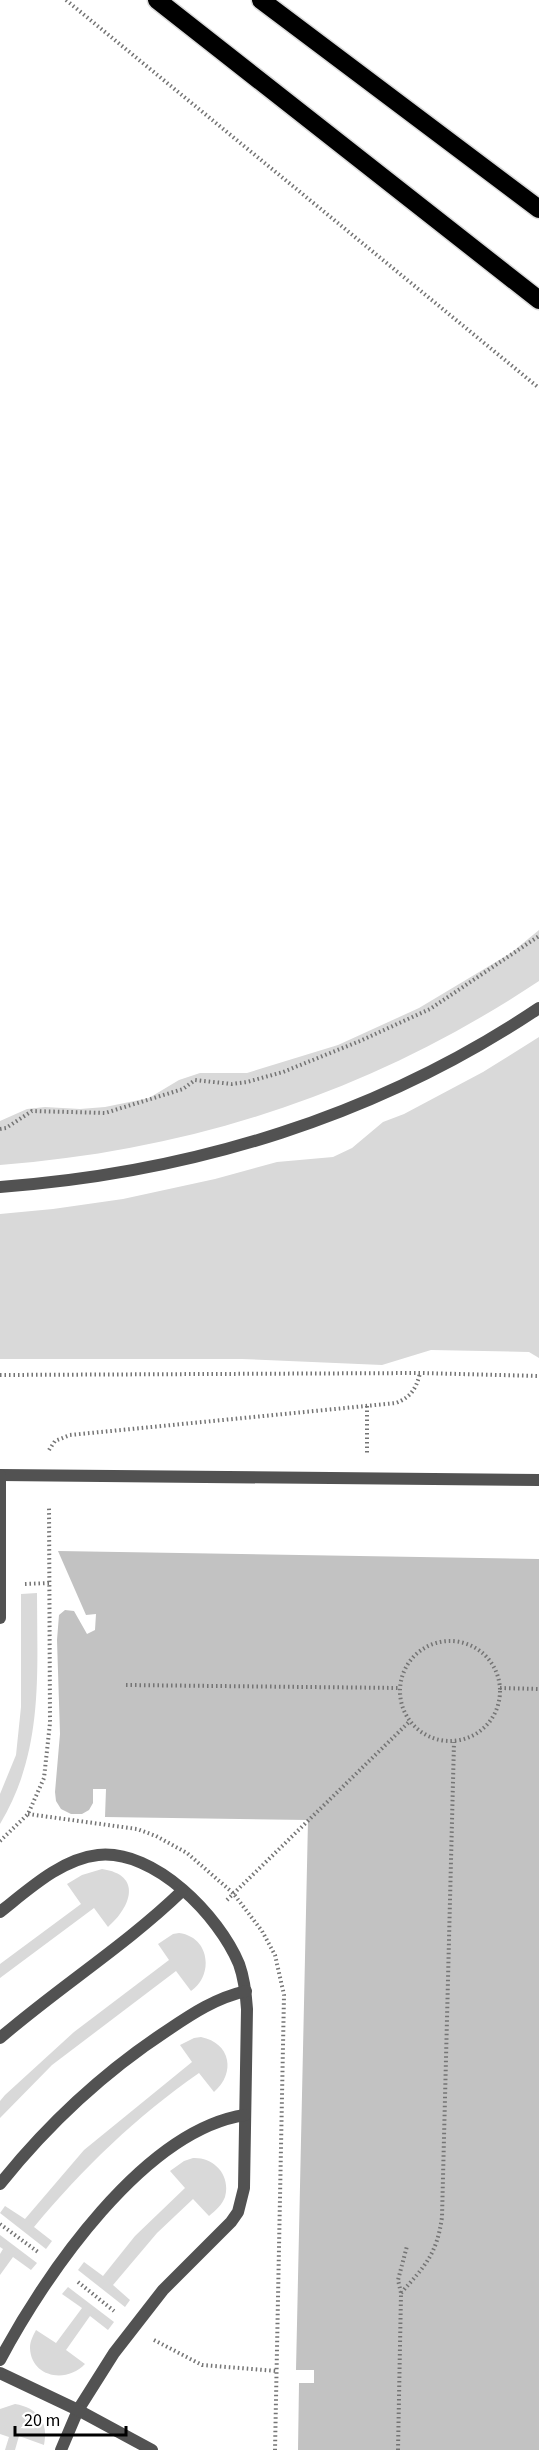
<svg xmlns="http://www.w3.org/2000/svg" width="539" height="2450" font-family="'Source Sans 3',sans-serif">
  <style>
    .green { fill: #d9d9d9 }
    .building { fill: #c2c2c2 }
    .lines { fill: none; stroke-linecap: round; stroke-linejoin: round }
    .motorway-casing { stroke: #dbdbdb; stroke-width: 21 }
    .path { stroke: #747474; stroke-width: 4; stroke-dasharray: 1.5 3; stroke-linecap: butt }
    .service { stroke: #525252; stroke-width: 12 }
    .minor { stroke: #525252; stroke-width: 12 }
    .motorway { stroke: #000; stroke-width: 18 }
  </style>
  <rect width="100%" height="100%" fill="#fff"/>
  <g class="green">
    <path d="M539 930V981C375 1090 196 1150 0 1165V1121L27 1109 45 1107 80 1109 105 1107 149 1098 179 1080 200 1073H247L338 1045 419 1008 511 953Z"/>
    <polygon points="539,1037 539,1358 529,1352 431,1350 382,1365 242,1359 0,1359 0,1214 53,1209 123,1199 215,1179 277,1162 333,1157 352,1148 383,1122 404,1114 483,1072"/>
    <path d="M37 1593C37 1675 44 1751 0 1824V1794L16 1755 21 1707V1594Z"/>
    <path d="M102 1869C143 1875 131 1907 108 1927L94 1908 0 1978V1964L81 1904 67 1884 82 1875Z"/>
    <path d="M179 1933C210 1937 214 1975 191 1991L176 1971 52 2065 0 2118V2101L5 2095 74 2032 169 1960 158 1944 173 1934Z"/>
    <path d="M201 2037C231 2043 236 2073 214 2092L199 2073C136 2117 83 2168 34 2227L52 2241 46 2249 0 2213 5 2206 25 2219 84 2150 192 2062 180 2045 194 2038Z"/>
    <path d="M193 2158C214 2157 231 2175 225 2197 222 2205 216 2210 209 2216L193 2199 157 2233 113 2285 130 2300 125 2307 78 2270 84 2262 103 2276 135 2236 185 2188 170 2171 184 2161Z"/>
    <polygon points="0,2235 37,2263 31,2270 13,2257 0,2275 0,2254 3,2249 0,2247"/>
    <path d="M68 2287 114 2322 108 2330 90 2316 66 2350 85 2364C66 2384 31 2377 30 2348 30 2341 33 2336 36 2330L56 2343 82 2308 62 2294Z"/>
    <path d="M15 2404C38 2408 49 2422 44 2445L19 2436 15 2450H5L9 2437 0 2434V2409Z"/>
  </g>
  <polygon class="building" points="58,1551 539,1559 539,2450 298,2450 299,2383 314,2383 314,2370 296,2370 308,1820 105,1817 106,1789 93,1789 93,1803 89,1810 82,1814 71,1814 61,1809 56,1801 55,1792 60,1734 57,1640 59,1615 65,1610 74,1611 87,1634 95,1630 96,1614 86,1615"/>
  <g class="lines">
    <g class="motorway-casing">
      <g id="motorway">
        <polyline points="157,0 539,300"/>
        <polyline points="261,0 539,209"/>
      </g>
    </g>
    <g class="path">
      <polyline points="66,0 539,388"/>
      <polyline points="0,1129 6,1128 32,1111 105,1113 183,1089 195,1080 232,1084 247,1082 283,1072 360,1041 430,1009 539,936"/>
      <polyline points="0,1375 420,1373 539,1376"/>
      <polyline points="367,1406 367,1453"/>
      <path d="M49 1450 55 1441 70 1435 396 1403C411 1397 416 1389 420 1373"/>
      <polyline points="25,1584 49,1583"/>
      <circle cx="450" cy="1691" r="50"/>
      <polyline points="126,1685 399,1688"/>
      <polyline points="500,1688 539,1689"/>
      <polyline points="28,1814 137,1829 156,1836 187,1853 233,1893 262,1931 275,1955 284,1995 275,2450"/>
      <polyline points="0,1841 28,1814 44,1778 50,1723 49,1506"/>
      <polyline points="227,1900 410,1721"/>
      <polyline points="0,2224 38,2252"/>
      <polyline points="78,2282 114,2311"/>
      <path d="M401 2293C425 2266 437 2254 442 2217L454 1742"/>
      <polyline points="154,2340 202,2365 277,2371"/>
      <polyline points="398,2450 401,2293 398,2280 407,2246"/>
    </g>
    <g class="service">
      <polyline points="0,1475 539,1480"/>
      <polyline points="0,1618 0,1475"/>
      <path d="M0 1912C28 1890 61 1859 98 1855 155 1849 219 1916 239 1964 244 1978 246 1994 247 2009L244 2188 238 2212 231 2222 163 2290 114 2353 78 2410 61 2450"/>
      <path d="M0 2038C59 1987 126 1945 182 1891"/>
      <path d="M0 2184C48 2124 104 2072 168 2030 193 2013 216 1998 246 1991"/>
      <path d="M0 2360C45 2275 144 2130 245 2115"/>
      <polyline points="0,2373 78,2410 152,2450"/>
    </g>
    <path class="minor" d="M0 1187C192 1173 378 1116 539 1008"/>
    <use href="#motorway" class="motorway"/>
  </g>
  <path d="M15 2426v9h111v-9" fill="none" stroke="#000000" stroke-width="3"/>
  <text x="24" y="2426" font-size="18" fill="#000000" stroke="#ffffff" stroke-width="4.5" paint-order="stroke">20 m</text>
</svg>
